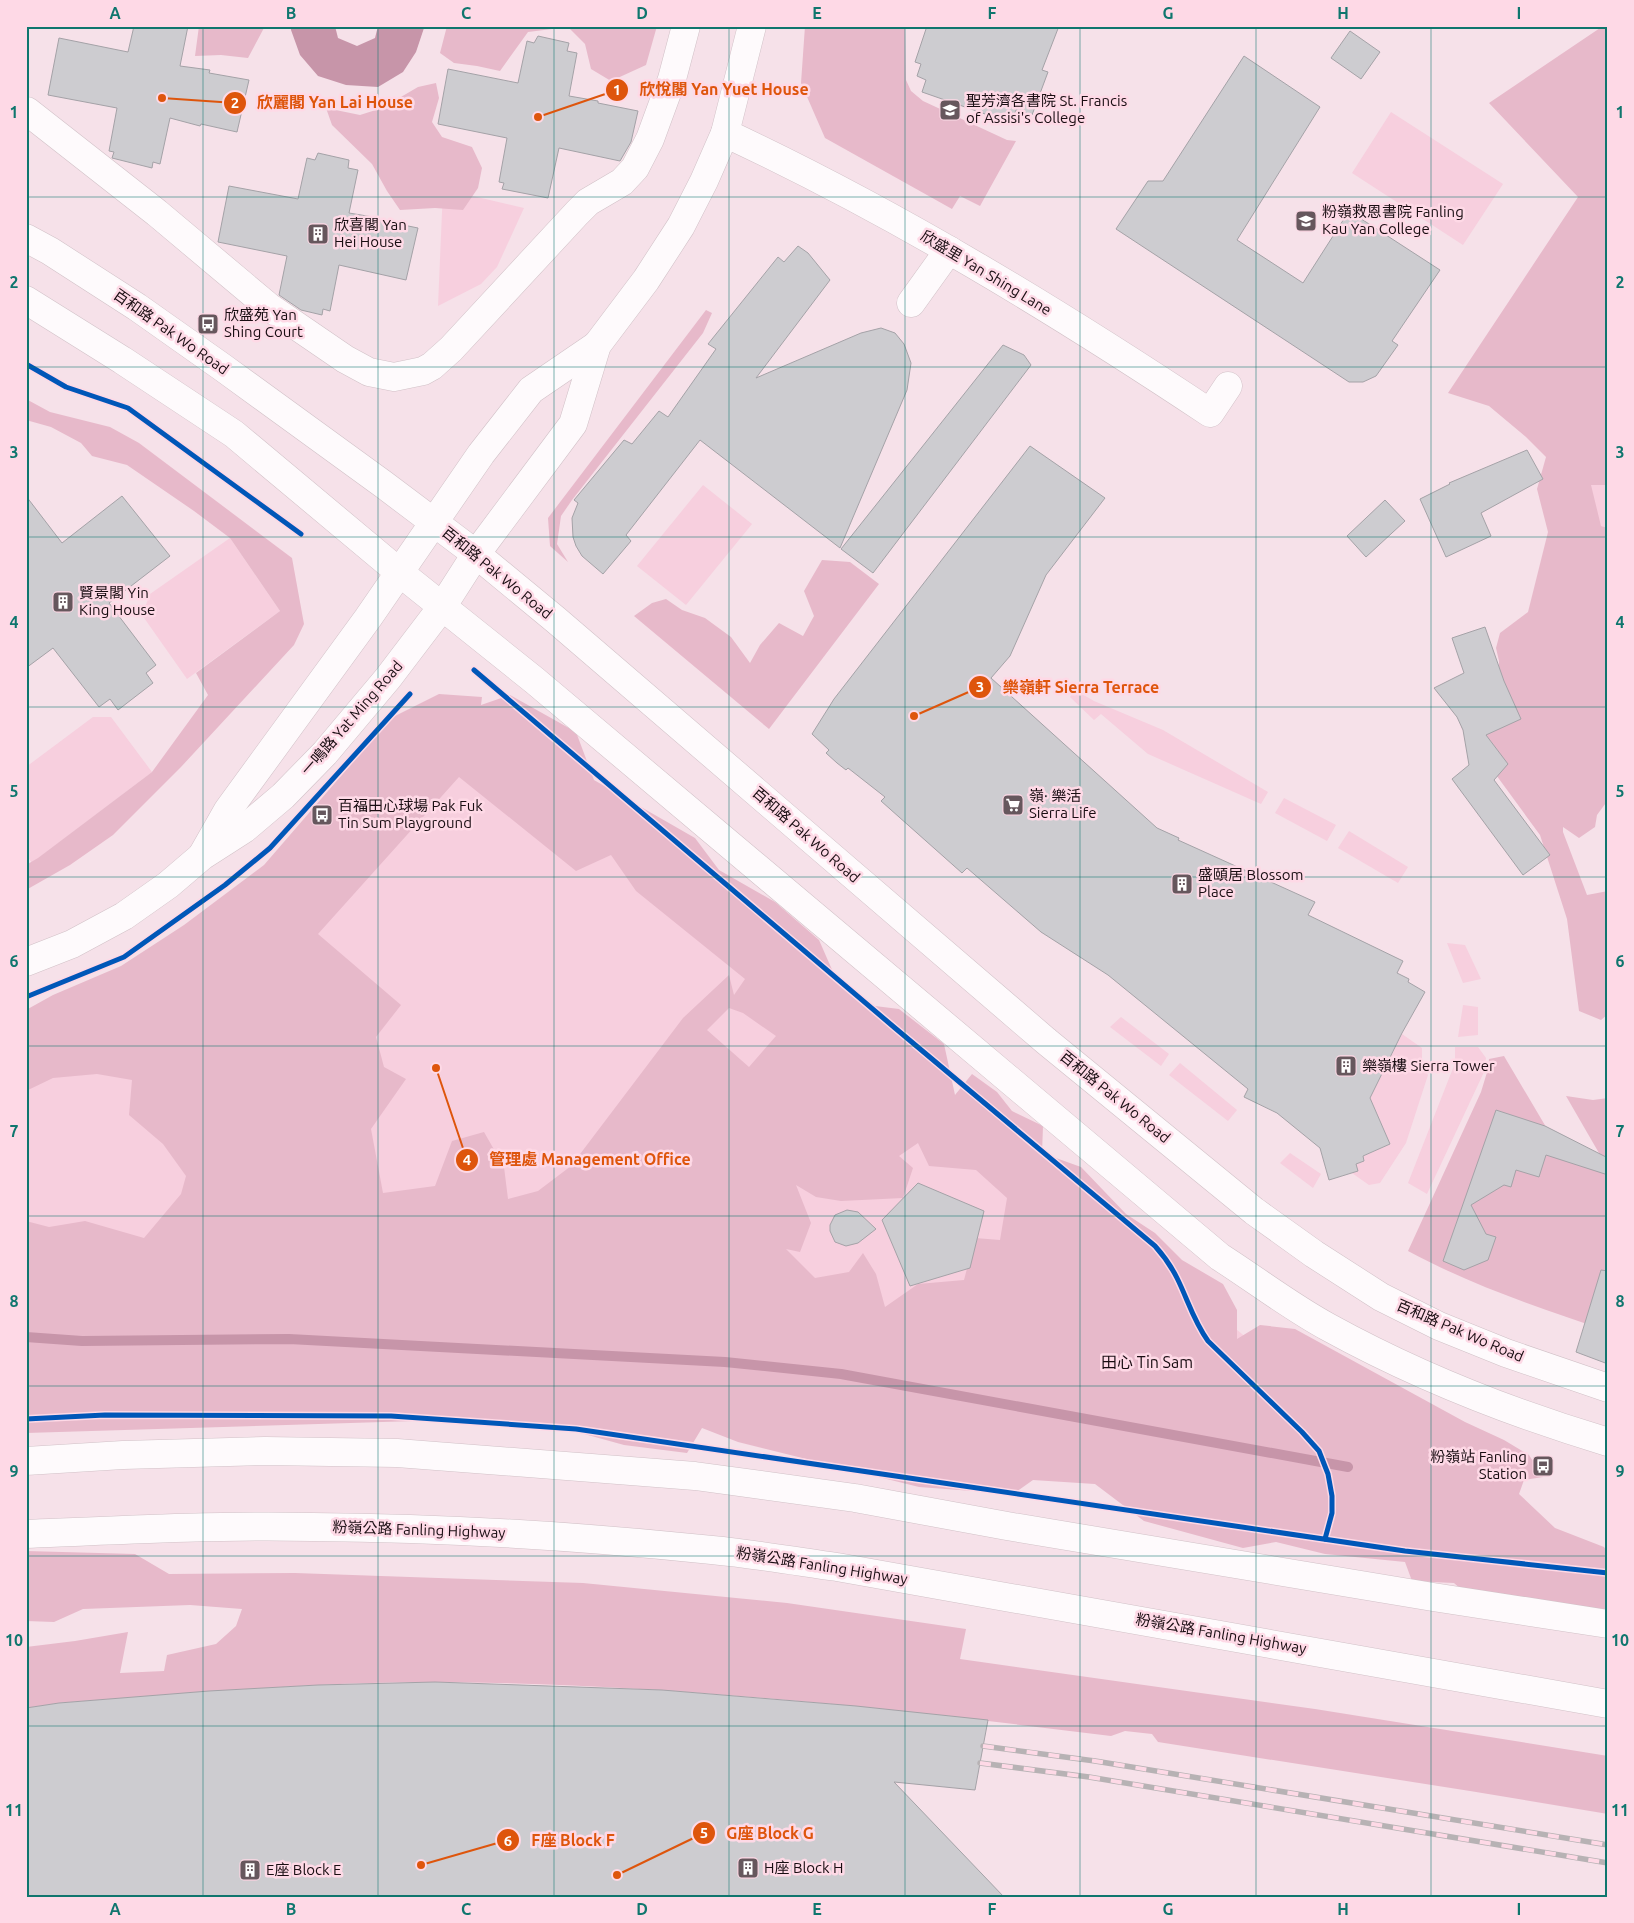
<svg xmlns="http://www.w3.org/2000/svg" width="1634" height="1923" font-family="Ubuntu,'Noto Sans TC',sans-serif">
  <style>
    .green { fill: #f7cfde }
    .forest { fill: #e7b9ca; fill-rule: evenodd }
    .water { fill: #c795a9 }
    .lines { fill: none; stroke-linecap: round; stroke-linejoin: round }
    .stream { stroke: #c795a9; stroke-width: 10 }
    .building { fill: #cdccd0; stroke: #a4a2a7 }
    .minor-casing { stroke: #d1c1c7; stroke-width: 29 }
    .major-casing { stroke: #d1c1c7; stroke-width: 29 }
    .highway-casing { stroke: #d1c1c7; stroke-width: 29 }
    .minor { stroke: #fefafc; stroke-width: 28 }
    .major { stroke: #fefafc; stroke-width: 28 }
    .highway { stroke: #fefafc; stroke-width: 28 }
    .rail-casing { stroke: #b7b2b4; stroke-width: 5.5 }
    .rail { stroke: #fed9e6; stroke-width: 4; stroke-dasharray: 11; stroke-linecap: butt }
    .cycleway-casing { stroke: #fed9e6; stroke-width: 8 }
    .cycleway { stroke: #0057b8; stroke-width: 5 }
    .grid { fill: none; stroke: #0f766e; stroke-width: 1; stroke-opacity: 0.55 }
    .labels { text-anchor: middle; stroke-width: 5; stroke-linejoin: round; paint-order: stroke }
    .poi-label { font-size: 15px; fill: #190d12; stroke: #fed9e6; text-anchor: start }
    .street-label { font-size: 15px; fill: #190d12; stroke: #fed9e6 }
    .neighbourhood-label { font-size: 16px; fill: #190d12; stroke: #fed9e6 }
    .leader { fill: none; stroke: #de550c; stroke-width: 2 }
    .callout-dot { fill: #de550c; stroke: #fed9e6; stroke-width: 2 }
    .mark-label { font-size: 15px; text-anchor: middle; font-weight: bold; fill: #fff }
    .callout-label { font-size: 16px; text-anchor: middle; font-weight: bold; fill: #de550c; stroke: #fed9e6; stroke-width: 5; stroke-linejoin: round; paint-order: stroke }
    .neatline { fill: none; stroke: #0f766e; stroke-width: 2 }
    .grid-label { font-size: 16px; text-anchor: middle; font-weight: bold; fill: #0f766e }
  </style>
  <rect width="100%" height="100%" fill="#f6e1e9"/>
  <g class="green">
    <polygon points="1391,112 1503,184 1463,245 1352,173"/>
    <polygon points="443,189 524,208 497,267 481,284 438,306"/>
    <polygon points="1585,480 1608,482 1608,528 1601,526"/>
    <polygon points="703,485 752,524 686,605 637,566"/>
    <polygon points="230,538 280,611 187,679 142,615 150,594"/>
    <polygon points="1075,690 1094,701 1163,730 1268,792 1261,804 1148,754 1101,714 1094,720 1070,697"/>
    <polygon points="427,710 1236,1329 1357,1430 1095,1484 684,1412 26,1401 26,1015 119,980 276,865"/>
    <polygon points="93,717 111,717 152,772 32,863 26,855 26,767"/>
    <polygon points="1284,798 1336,825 1327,841 1275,813"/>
    <polygon points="1349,831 1408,867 1398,883 1338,848"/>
    <polygon points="1447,943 1465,945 1481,979 1463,983"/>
    <polygon points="1463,1005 1478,1007 1478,1035 1458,1037"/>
    <polygon points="1121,1017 1169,1054 1161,1066 1110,1027"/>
    <polygon points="1402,1034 1422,1048 1422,1064 1428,1075 1406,1143 1380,1183 1369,1185 1342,1166 1390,1144 1370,1098"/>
    <polygon points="1455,1047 1478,1047 1486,1058 1484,1072 1427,1194 1408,1183 1455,1063"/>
    <polygon points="1180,1063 1237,1110 1228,1121 1169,1075"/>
    <polygon points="1290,1153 1321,1174 1313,1188 1280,1163"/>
  </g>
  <g class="forest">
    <polygon points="199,26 265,26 248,58 221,55 195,56"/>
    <polygon points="447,26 657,26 646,65 611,81 591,69 585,44 568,27 528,32 500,71 477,66 454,63 440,53"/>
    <polygon points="805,26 905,26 906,80 911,91 923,101 1007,140 1016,141 980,206 960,196 952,209 825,138 801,83"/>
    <polygon points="1603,26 1608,26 1608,485 1591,485 1601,526 1608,528 1608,800 1597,815 1595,827 1579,838 1563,827 1563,832 1587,895 1608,891 1608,1014 1601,1020 1579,1011 1567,919 1540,835 1461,727 1499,691 1499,661 1496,648 1500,633 1528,612 1548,532 1537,489 1546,457 1526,437 1489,406 1448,393 1578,197 1489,103"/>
    <polygon points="436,83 439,98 432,122 442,137 472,147 482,168 478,188 463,210 435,208 400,210 387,191 372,164 332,125 326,108 360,115 382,108 418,87"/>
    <polygon points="706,310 712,313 703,333 572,500 561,516 557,544 568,562 550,546 548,518"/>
    <polygon points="26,399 50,412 110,427 139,443 292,558 304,624 294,645 181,767 113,835 70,865 26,890 26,865 38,858 152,772 208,695 196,673 280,611 230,538 194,511 127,465 92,456 81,443 51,427 26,420"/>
    <polygon points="822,560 850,562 879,584 769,729 634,616 652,603 666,599 682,610 705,618 731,637 750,663 760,645 779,623 803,636 814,616 804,591"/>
    <path d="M439 694 482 697 481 705 510 695 576 732 594 780 695 838 719 870 775 902 819 940 833 972 875 1006 899 1009 944 1044 955 1095 972 1074 997 1092 1012 1111 1043 1126 1042 1153 1081 1167 1126 1214 1155 1233 1182 1260 1223 1284 1237 1310V1339L1260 1325 1295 1329 1465 1422 1504 1440 1529 1455 1543 1477 1524 1480 1519 1494 1555 1528 1604 1547 1608 1553V1619L1475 1602 1454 1583 1412 1581 1405 1562 1325 1554 1276 1542 1243 1548 1144 1521 1095 1484 1033 1480 1013 1494 919 1487 738 1442 702 1428 687 1453 624 1445 559 1427 447 1420 26 1433V1221L49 1227 85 1221 144 1238 181 1194 186 1176 163 1144 129 1115 132 1080 97 1074 53 1078 26 1091V1010L53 995 121 966 184 925 264 865 391 718ZM459 777 576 871 611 855 636 891 745 979 734 995 729 975 683 1018 571 1166 538 1191 508 1199 504 1167 484 1132 452 1141 435 1186 383 1193 371 1129 406 1079 384 1067 376 1037 401 1005 318 934ZM729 1008 743 1013 776 1036 749 1067 707 1030ZM918 1143 929 1166 976 1170 1007 1198 1000 1240 975 1238 964 1280 918 1284 885 1307 876 1274 863 1253 849 1272 815 1278 786 1249 800 1252 811 1223 796 1185 816 1197 841 1201 903 1198 913 1168 899 1156Z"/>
    <path d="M1504 1056 1546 1127 1603 1160 1566 1096 1593 1100 1608 1098V1331C1539 1308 1471 1285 1408 1251L1481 1092 1488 1069 1489 1059Z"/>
    <path d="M26 1551 135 1554 169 1574 295 1573 583 1583 787 1603 966 1629 960 1659 1315 1709 1608 1756V1814L1470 1791 1158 1742 1152 1734 1125 1731 1111 1736C887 1708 661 1683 435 1682 309 1682 184 1694 59 1703L26 1708V1647L75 1641 128 1632 120 1673 164 1671 167 1655 216 1644 236 1626 242 1609 190 1605 83 1609 54 1622 26 1621Z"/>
  </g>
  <polygon class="water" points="291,26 335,26 338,38 357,46 375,38 378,26 424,26 424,28 416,52 403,72 378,87 346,85 318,76 300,55 291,30"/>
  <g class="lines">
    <polyline class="stream" points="26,1337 82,1341 289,1339 725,1362 841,1374 1348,1467"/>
  </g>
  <g class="building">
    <polygon points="134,26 188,26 180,66 210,70 209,73 249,80 237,132 201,124 200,126 170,118 160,164 153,162 152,168 112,158 114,152 109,151 117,108 48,95 59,38 128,52"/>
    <polygon points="927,26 1059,26 1042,70 1048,72 1032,115 1016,110 1011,123 922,92 926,80 917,76 921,64 915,62"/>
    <polygon points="1350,31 1380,52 1361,79 1331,58"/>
    <polygon points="538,36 569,43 567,51 577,53 569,96 598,101 598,103 638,111 631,142 620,161 559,148 548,198 502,189 504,183 499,182 507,138 438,124 448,69 518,83 527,41 534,43"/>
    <polygon points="1244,56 1320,107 1237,240 1303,283 1349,211 1440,270 1392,341 1398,345 1376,376 1363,382 1349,382 1116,229 1148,181 1163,181"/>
    <polygon points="318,153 349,160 348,168 358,170 349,213 379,218 379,220 418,228 406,280 339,265 330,311 323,309 322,315 301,310 279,295 287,256 218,242 229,186 298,199 307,158 315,160"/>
    <polygon points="798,246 808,253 830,280 756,378 861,333 881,328 895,333 904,344 911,363 907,390 840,548 700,440 626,535 631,541 603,574 582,556 576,546 573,537 572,518 578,503 574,500 624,440 632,444 659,411 668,417 716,349 708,344 778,257 784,262"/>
    <polygon points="1003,345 1024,355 1031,365 873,573 841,549"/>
    <polygon points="1030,446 1105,498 1046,575 1010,656 991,678 1157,828 1179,838 1178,840 1315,902 1308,915 1403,961 1397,973 1409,979 1408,982 1425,992 1402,1033 1370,1098 1390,1144 1363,1156 1364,1161 1356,1164 1358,1171 1329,1180 1320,1148 1277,1113 1244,1097 1248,1089 1108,975 1041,932 967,868 962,873 881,801 885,797 848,768 846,770 837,763 826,753 829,750 812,734 834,699"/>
    <polygon points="1527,450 1543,479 1481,513 1491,536 1446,557 1420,499 1450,484 1449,483"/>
    <polygon points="26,496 62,543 122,496 170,556 109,603 156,665 146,673 153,683 118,710 110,699 99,707 53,648 26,668"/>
    <polygon points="1385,500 1405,521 1366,557 1347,536"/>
    <polygon points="1485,627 1504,681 1521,719 1486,735 1508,764 1494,780 1550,855 1523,875 1452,779 1469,765 1463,730 1457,717 1434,688 1464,673 1452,638"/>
    <polygon points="1496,1110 1545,1126 1608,1158 1608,1175 1546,1155 1539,1177 1516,1170 1511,1187 1504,1185 1471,1205 1486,1234 1496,1237 1488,1260 1464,1270 1443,1261"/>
    <polygon points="918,1183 984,1211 970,1268 910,1286 882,1220"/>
    <polygon points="847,1210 858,1212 876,1229 858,1243 846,1246 835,1242 830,1231 830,1225 835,1215"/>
    <polygon points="1601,1270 1608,1271 1608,1364 1576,1352"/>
    <polygon points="435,1682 662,1690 856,1706 988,1720 975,1790 894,1782 1004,1897 26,1897 26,1708 59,1703 209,1691 318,1685"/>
  </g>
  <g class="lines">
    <g class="minor-casing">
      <g id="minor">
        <polyline points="27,111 157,213 269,307 345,359 369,372 394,377 423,371 432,366 451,349 577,213 588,202 622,182 635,168 650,139 672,79 686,26"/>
        <path d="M725 133C894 212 1055 310 1210 413L1228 386"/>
        <polyline points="911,303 949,250"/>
        <polyline points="203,854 228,810 368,618 481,454 531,390 597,345"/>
        <polyline points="26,962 72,944 124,916 168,885 202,856 244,829 283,796 325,753 388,678 442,607 476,554 573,424 597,345 646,280 681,226 704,181 725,133 752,26"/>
      </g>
    </g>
    <g class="major-casing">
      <g id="major">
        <polyline points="26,238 50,251 137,307 222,367 383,484 476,554 556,620 1046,1041 1254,1211 1314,1254 1381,1297 1439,1326 1506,1353 1608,1388"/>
        <path d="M26 300 122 360 234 434 399 572 534 680 1220 1257C1256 1280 1291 1307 1328 1327 1417 1376 1511 1413 1608 1442"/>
      </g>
    </g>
    <g class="highway-casing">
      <g id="highway">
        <polyline points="26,1461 123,1455 265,1451 397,1453 695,1476 855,1498 1007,1526 1433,1597 1608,1624"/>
        <path d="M26 1534C121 1530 217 1525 312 1527 446 1528 579 1536 712 1550 754 1554 795 1561 837 1567L1608 1704"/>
      </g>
    </g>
    <use href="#minor" class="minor"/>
    <use href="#major" class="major"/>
    <use href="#highway" class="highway"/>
    <g class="rail-casing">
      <g id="rail">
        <polyline points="983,1746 1095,1761 1608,1845"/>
        <polyline points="980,1763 1089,1777 1608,1863"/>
      </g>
    </g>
    <use href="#rail" class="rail"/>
    <g class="cycleway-casing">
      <g id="cycleway">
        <polyline points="26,364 66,387 128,408 301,534"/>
        <path d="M474 670 895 1028 1155 1246C1164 1256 1171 1266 1177 1278 1188 1300 1193 1320 1208 1341L1302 1432 1319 1451 1328 1474 1332 1496V1513L1325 1539"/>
        <polyline points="26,997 124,957 225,885 270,848 410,694"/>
        <polyline points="26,1419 105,1415 391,1416 576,1429 1405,1551 1608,1573"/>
      </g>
    </g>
    <use href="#cycleway" class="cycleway"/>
  </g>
  <path class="grid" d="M203 26V1897M378 26V1897M554 26V1897M729 26V1897M905 26V1897M1080 26V1897M1256 26V1897M1431 26V1897M26 197H1608M26 367H1608M26 537H1608M26 707H1608M26 877H1608M26 1046H1608M26 1216H1608M26 1386H1608M26 1556H1608M26 1726H1608"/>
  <defs>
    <g id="school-square" transform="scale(1.125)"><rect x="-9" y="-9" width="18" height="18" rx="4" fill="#66575d" stroke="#fed9e6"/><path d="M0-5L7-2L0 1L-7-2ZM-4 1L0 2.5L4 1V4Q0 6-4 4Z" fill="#fff"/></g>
    <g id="building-square" transform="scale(1.125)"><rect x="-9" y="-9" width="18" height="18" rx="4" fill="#66575d" stroke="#fed9e6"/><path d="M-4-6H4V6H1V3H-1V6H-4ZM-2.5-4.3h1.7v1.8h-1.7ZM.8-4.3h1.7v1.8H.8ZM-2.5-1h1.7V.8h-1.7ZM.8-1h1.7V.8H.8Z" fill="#fff"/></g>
    <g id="bus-square" transform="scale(1.125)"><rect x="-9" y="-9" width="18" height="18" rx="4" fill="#66575d" stroke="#fed9e6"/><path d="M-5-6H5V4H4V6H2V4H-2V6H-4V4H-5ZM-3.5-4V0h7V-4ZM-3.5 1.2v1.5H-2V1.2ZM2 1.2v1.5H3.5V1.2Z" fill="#fff"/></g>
    <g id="supermarket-square" transform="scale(1.125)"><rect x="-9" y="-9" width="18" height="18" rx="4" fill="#66575d" stroke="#fed9e6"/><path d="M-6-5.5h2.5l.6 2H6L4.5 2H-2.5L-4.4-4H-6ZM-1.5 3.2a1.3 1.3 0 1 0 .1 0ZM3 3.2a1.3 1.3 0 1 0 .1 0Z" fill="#fff"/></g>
  </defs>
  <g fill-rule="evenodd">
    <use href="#school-square" x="950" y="110"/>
    <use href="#school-square" x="1306" y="221"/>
    <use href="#building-square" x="318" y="234"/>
    <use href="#bus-square" x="208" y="324"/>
    <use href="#building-square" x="63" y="602"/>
    <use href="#supermarket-square" x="1013" y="805"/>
    <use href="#bus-square" x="322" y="815"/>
    <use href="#building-square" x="1182" y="884"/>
    <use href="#building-square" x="1346" y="1066"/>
    <use href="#bus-square" x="1543" y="1466"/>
    <use href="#building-square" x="748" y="1868"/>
    <use href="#building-square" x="250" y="1870"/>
  </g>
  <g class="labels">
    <g class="poi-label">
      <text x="966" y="106">聖芳濟各書院 St. Francis<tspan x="966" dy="17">of Assisi's College</tspan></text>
      <text x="1322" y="217">粉嶺救恩書院 Fanling<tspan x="1322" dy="17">Kau Yan College</tspan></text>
      <text x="334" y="230">欣喜閣 Yan<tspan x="334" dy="17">Hei House</tspan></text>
      <text x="224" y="320">欣盛苑 Yan<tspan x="224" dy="17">Shing Court</tspan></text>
      <text x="79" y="598">賢景閣 Yin<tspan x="79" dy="17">King House</tspan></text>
      <text x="1029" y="801">嶺· 樂活<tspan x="1029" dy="17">Sierra Life</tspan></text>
      <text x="338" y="811">百福田心球場 Pak Fuk<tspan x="338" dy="17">Tin Sum Playground</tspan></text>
      <text x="1198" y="880">盛頤居 Blossom<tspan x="1198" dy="17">Place</tspan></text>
      <text x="1362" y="1071">樂嶺樓 Sierra Tower</text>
      <text x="1527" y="1462" text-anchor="end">粉嶺站 Fanling<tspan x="1527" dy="17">Station</tspan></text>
      <text x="764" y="1873">H座 Block H</text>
      <text x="266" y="1875">E座 Block E</text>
    </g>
    <g class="street-label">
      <text transform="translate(986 273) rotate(31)" y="5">欣盛里 Yan Shing Lane</text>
      <text transform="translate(171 332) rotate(35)" y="5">百和路 Pak Wo Road</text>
      <text transform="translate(497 573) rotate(39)" y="5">百和路 Pak Wo Road</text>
      <text transform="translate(352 718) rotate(-49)" y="5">一鳴路 Yat Ming Road</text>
      <text transform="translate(806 835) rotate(41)" y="5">百和路 Pak Wo Road</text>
      <text transform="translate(1115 1097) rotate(39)" y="5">百和路 Pak Wo Road</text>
      <text transform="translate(1460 1331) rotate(23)" y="5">百和路 Pak Wo Road</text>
      <text transform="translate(419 1530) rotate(2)" y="5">粉嶺公路 Fanling Highway</text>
      <text transform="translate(822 1566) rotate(9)" y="5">粉嶺公路 Fanling Highway</text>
      <text transform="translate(1221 1634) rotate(10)" y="5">粉嶺公路 Fanling Highway</text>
    </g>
    <g class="neighbourhood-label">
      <text x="1147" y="1368">田心 Tin Sam</text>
    </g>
  </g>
  <path class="leader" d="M538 117L617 90M162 98L235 103M914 716L980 687M436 1068L467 1160M617 1875L704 1833M421 1865L508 1840"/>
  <g class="callout-dot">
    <circle cx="538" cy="117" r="5"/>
    <circle cx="162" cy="98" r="5"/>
    <circle cx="914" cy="716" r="5"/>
    <circle cx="436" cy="1068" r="5"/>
    <circle cx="617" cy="1875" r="5"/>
    <circle cx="421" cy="1865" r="5"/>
    <circle cx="617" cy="90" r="12"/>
    <circle cx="235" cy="103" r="12"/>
    <circle cx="980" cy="687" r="12"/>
    <circle cx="467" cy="1160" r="12"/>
    <circle cx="704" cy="1833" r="12"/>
    <circle cx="508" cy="1840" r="12"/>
  </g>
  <g class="mark-label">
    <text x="617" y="95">1</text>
    <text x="235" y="108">2</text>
    <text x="980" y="692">3</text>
    <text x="467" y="1165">4</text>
    <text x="704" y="1838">5</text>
    <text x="508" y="1846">6</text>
  </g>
  <g class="callout-label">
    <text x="724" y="95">欣悅閣 Yan Yuet House</text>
    <text x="335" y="108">欣麗閣 Yan Lai House</text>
    <text x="1081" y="693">樂嶺軒 Sierra Terrace</text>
    <text x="590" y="1165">管理處 Management Office</text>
    <text x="770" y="1839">G座 Block G</text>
    <text x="573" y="1846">F座 Block F</text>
  </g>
  <rect width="1634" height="1923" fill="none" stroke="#fed9e6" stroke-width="55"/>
  <rect x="28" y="28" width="1578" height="1868" class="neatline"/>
  <g class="grid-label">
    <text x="115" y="19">A</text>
    <text x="291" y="19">B</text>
    <text x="466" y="19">C</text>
    <text x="642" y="19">D</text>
    <text x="817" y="19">E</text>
    <text x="992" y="19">F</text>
    <text x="1168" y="19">G</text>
    <text x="1343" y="19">H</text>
    <text x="1519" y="19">I</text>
    <text x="14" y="118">1</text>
    <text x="1620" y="118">1</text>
    <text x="14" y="288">2</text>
    <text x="1620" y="288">2</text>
    <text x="14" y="458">3</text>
    <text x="1620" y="458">3</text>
    <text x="14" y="628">4</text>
    <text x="1620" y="628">4</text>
    <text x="14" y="797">5</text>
    <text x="1620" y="797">5</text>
    <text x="14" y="967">6</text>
    <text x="1620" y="967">6</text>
    <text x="14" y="1137">7</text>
    <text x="1620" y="1137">7</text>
    <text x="14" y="1307">8</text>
    <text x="1620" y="1307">8</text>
    <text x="14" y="1477">9</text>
    <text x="1620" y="1477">9</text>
    <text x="14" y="1646">10</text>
    <text x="1620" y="1646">10</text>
    <text x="14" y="1816">11</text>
    <text x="1620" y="1816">11</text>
    <text x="115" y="1915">A</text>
    <text x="291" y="1915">B</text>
    <text x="466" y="1915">C</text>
    <text x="642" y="1915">D</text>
    <text x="817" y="1915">E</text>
    <text x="992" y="1915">F</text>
    <text x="1168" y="1915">G</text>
    <text x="1343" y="1915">H</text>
    <text x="1519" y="1915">I</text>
  </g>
</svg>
